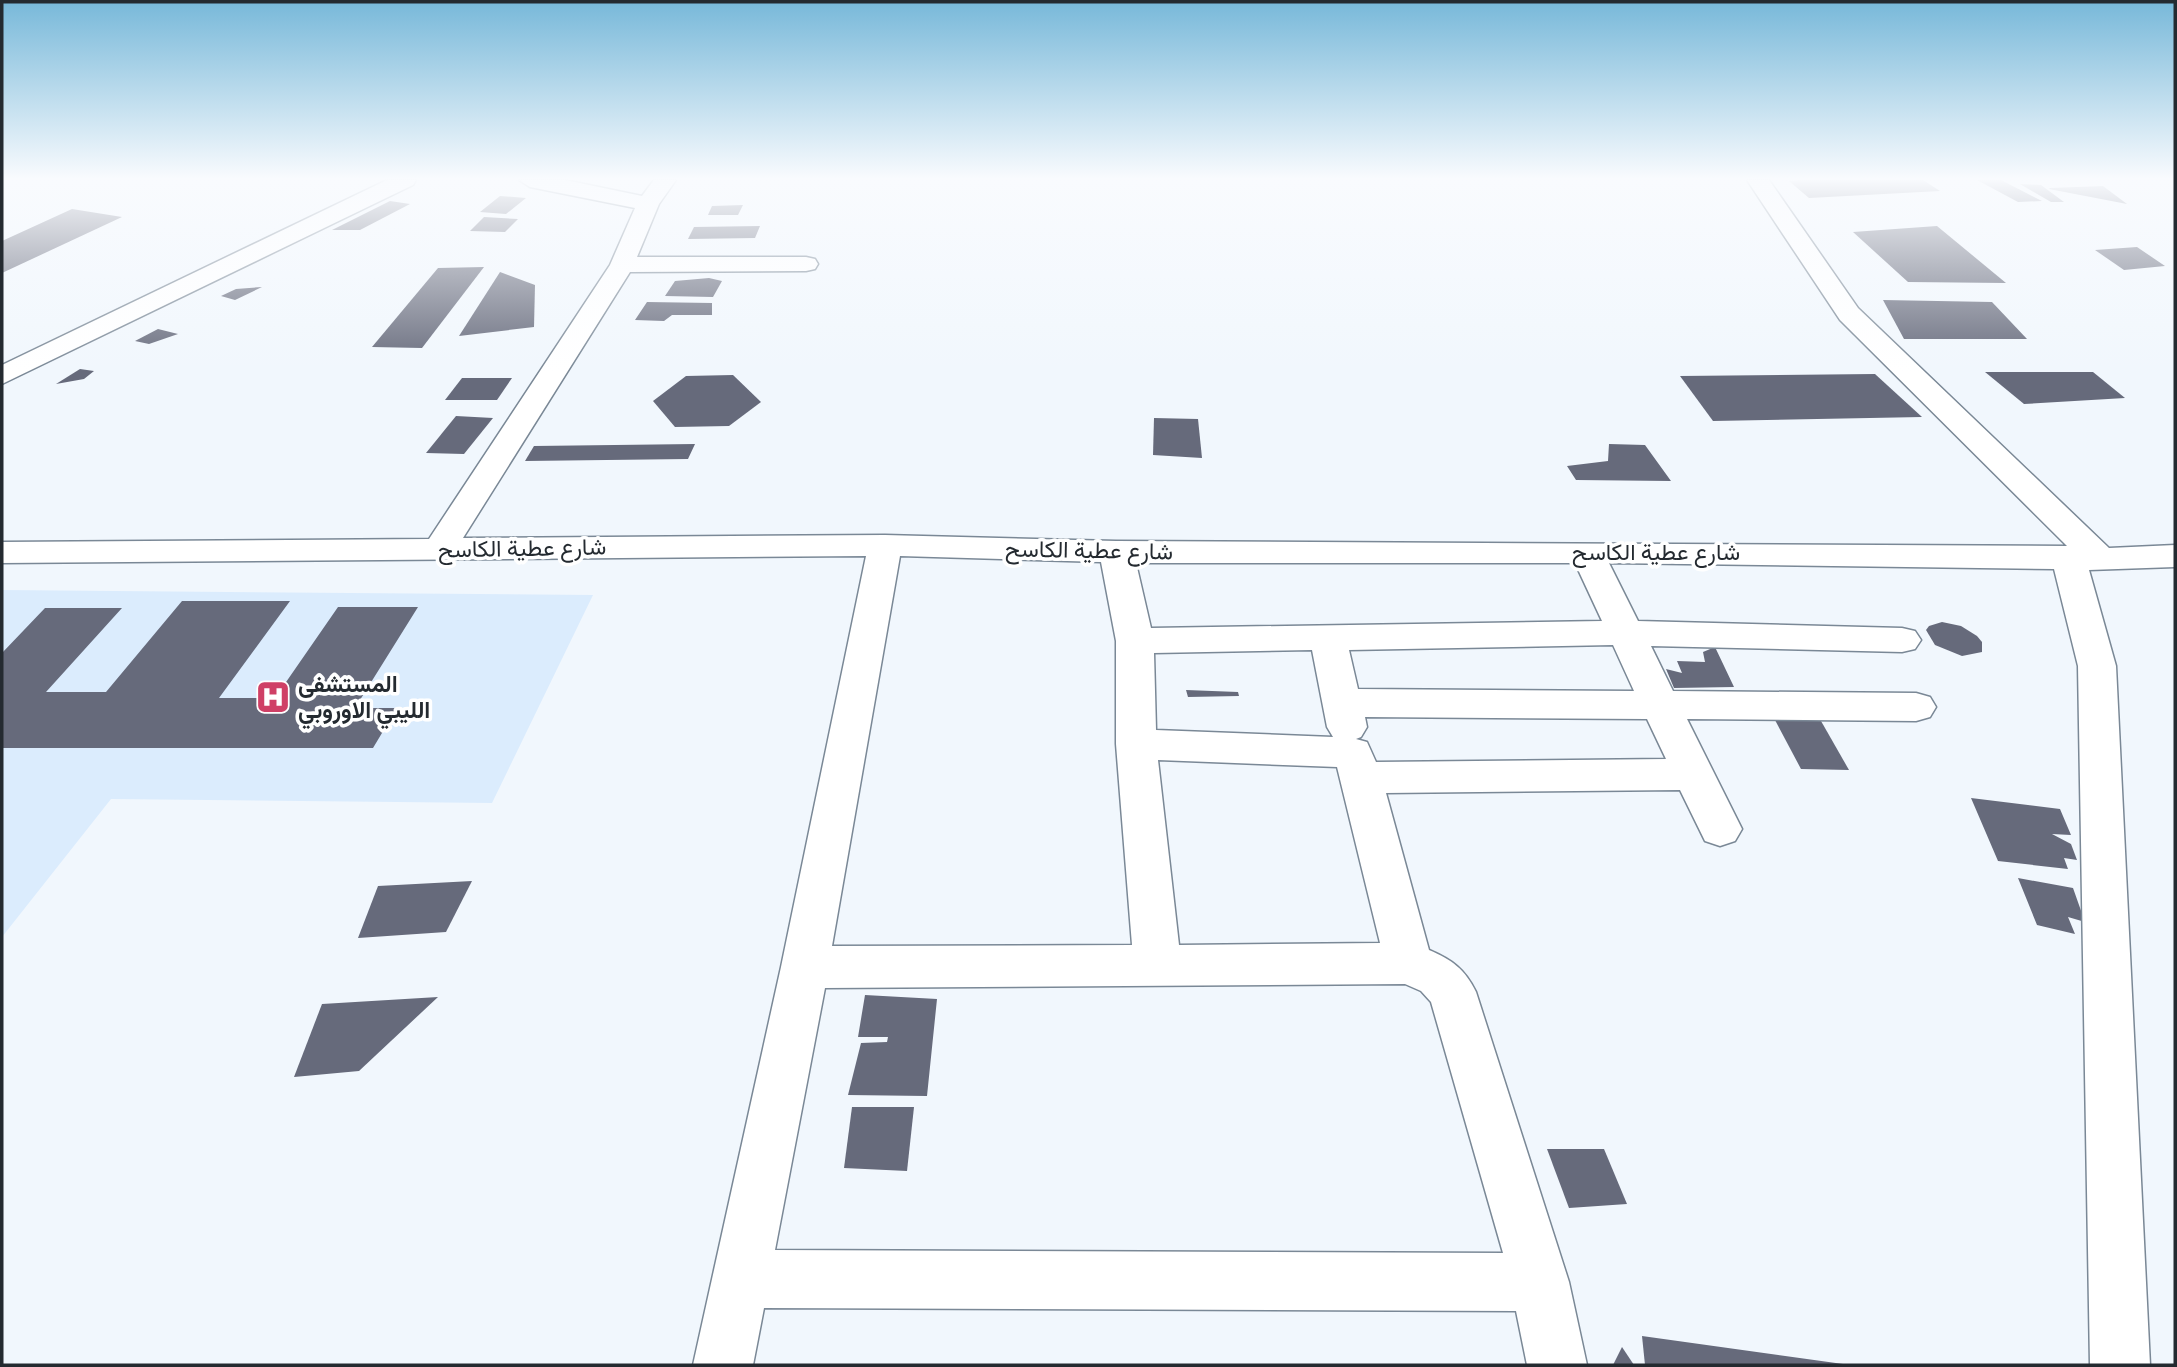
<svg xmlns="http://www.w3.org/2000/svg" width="2177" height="1367" font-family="'Roboto Condensed',Vazirmatn,sans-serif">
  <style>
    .built { fill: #dbecfd }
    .building { fill: #666a7b }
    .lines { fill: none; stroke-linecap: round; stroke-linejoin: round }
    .minor-casing { stroke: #7a8896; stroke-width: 3 }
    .minor { fill: #fff; fill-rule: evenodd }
    .labels { text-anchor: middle; stroke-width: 7; stroke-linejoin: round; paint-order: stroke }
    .street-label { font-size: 23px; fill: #242a30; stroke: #fff }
    .poi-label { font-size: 23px; font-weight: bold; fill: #242a30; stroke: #fff; text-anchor: start }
  </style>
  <rect width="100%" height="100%" fill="#f1f7fd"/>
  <polygon class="built" points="2,590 593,595 492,803 111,799 2,937"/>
  <g class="building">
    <polygon points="1801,180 1923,180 1940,191 1809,198 1789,181"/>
    <polygon points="1977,180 2001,180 2042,201 2018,202"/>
    <polygon points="2020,184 2041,185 2064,202 2051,202"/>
    <polygon points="2103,186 2127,204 2049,189 2050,188"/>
    <polygon points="500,196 526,198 506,214 480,212"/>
    <polygon points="390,201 410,204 360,230 332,230"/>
    <polygon points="743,205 738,215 708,215 712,206"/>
    <polygon points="72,209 122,217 2,273 2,241"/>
    <polygon points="484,217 518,219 505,232 470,231"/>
    <polygon points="760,226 755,238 688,239 694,227"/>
    <polygon points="1937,226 2006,283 1908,282 1853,232"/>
    <polygon points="2137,247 2165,266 2124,270 2095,250"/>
    <polygon points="484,267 422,348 372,347 438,268"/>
    <polygon points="500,272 535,285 534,327 459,336"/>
    <polygon points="709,278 722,281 713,297 665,296 675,281"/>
    <polygon points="262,287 235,300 221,296 236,289"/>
    <polygon points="1883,300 1992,302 2027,339 1904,339"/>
    <polygon points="647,302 712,303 712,315 672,315 664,321 635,320"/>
    <polygon points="158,329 178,334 149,344 135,341"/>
    <polygon points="80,369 94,371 84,379 56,384"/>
    <polygon points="1985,372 2093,372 2125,398 2024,404"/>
    <polygon points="1875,374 1922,417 1713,421 1680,376"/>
    <polygon points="733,375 761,402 729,426 675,427 653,401 686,376"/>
    <polygon points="462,378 512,378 497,400 445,400"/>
    <polygon points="456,416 493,418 464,454 426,453"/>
    <polygon points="1154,418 1198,419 1202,458 1153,455"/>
    <polygon points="695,444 688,459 525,461 534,446"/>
    <polygon points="1609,444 1645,445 1671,481 1576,480 1567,466 1608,461"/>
    <polygon points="182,601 290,601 219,698 275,698 338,607 418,607 355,708 397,708 373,748 2,748 2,653 45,608 122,608 46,692 106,692"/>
    <polygon points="1942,622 1961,626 1977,636 1982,642 1982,652 1962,656 1935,645 1926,630 1929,626"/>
    <polygon points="1715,647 1734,687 1674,688 1666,669 1682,673 1677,661 1705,662 1703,652"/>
    <polygon points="1186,690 1238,692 1239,696 1188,697"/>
    <polygon points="1775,720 1821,721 1849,770 1801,769"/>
    <polygon points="1971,798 2060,809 2071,835 2052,834 2071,844 2077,860 2064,858 2068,869 1998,861"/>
    <polygon points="2018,878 2073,888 2085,922 2068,917 2075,934 2037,925"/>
    <polygon points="472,881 446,932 358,938 378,886"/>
    <polygon points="865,995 937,999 927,1096 848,1095 861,1043 887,1042 888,1037 858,1037"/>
    <polygon points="438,997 359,1071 294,1077 322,1004"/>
    <polygon points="852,1107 914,1107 907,1171 844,1168"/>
    <polygon points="1547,1149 1604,1149 1627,1204 1569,1208"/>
    <polygon points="1642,1336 1843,1364 1842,1365 1645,1365"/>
    <polygon points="1622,1347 1634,1365 1613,1365"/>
  </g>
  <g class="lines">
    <g class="minor-casing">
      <g id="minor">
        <polygon points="387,180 416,180 413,185 2,384 2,365"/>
        <path d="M519 180H565L642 196 654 180H676L659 204 637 257H806L815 259 818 264 815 269 806 271 630 272 463 538 885 535 1116 541 2067 546 1840 320 1747 180H1769L1858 308 2109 548 2175 545V567L2089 570 2116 666 2150 1365H2090L2078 666 2054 569 1609 563 1638 621 1902 628 1915 631 1921 640 1915 649 1902 652 1651 646 1673 691 1916 693 1930 697 1936 707 1930 717 1916 721 1687 719 1742 829 1735 841 1720 846 1705 841 1680 790 1386 793 1429 950C1452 960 1465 969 1476 992L1569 1282 1587 1365H1527L1516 1311 764 1308 753 1365H693L781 967 866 556 2 563V542L429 539 610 265 635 208 530 187ZM900 556 1101 562 1116 641V744L1132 945 832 946ZM1136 563H1575L1602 621 1151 628ZM1613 645 1634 691 1358 689 1349 650ZM1312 650 1327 727 1333 737 1156 730 1154 653ZM1365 717 1647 719 1666 759 1376 762 1367 742 1356 739 1361 737 1367 727ZM1158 760 1337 767 1380 943 1179 945ZM1405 984 1421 991 1431 1002 1503 1253 775 1250 825 988Z"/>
      </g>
    </g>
    <use href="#minor" class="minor"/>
  </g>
  <linearGradient id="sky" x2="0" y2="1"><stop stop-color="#77b8d9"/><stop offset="0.48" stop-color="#f9fbfe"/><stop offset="1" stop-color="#f9fbfe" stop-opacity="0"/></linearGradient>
  <rect width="2177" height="372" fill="url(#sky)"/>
  <defs>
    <g id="hospital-square" transform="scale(1.75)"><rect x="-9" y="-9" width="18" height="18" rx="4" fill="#cf4066" stroke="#fff"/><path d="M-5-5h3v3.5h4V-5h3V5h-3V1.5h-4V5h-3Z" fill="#fff"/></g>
  </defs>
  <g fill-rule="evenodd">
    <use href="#hospital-square" x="273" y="697"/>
  </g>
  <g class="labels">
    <g class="street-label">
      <text transform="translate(522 548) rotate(-1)" y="8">شارع عطية الكاسح</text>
      <text transform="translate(1089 550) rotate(1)" y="8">شارع عطية الكاسح</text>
      <text x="1656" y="560">شارع عطية الكاسح</text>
    </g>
    <g class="poi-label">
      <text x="298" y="692">المستشفی<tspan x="298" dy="26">الليبي الاوروبي</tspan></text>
    </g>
  </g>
  <rect width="2177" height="1367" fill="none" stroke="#242a30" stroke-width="7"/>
</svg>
